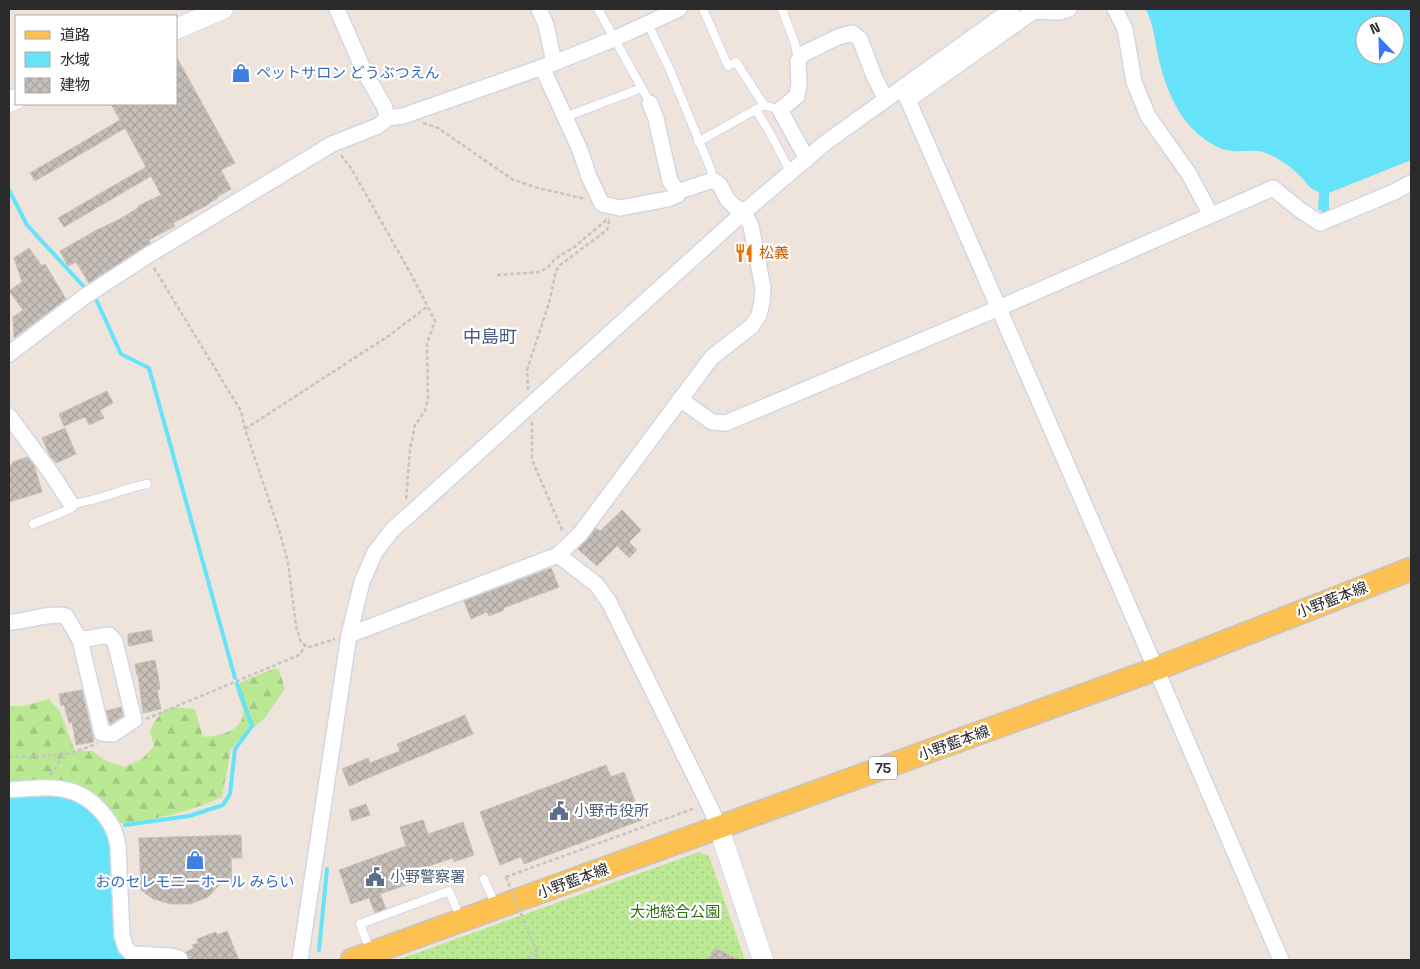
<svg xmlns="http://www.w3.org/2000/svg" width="1420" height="969" font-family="'Space Grotesk','Noto Sans JP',sans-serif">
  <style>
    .grass { fill: url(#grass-dots) }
    .forest { fill: url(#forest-firs) }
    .water { fill: #66e3f9; fill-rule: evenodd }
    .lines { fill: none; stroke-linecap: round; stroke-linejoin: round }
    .stream { stroke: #66e3f9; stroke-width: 4 }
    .building { fill: url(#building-cross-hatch); stroke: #cac0b5 }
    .lane-casing { stroke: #d1d7e5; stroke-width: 10 }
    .street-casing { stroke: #d1d7e5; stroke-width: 18 }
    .secondary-casing { stroke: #d1d7e5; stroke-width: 22 }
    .primary-casing { stroke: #c4c4c4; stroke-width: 25 }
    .path { stroke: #c4c4c4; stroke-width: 2.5; stroke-dasharray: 4 2.5; stroke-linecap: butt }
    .lane { stroke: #fff; stroke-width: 8 }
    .street { stroke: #fff; stroke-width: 15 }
    .secondary { stroke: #fff; stroke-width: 20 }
    .primary { stroke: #fdc152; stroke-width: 22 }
    .path-bridge { stroke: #c4c4c4; stroke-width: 2.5; stroke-dasharray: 4 2.5; stroke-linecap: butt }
    .labels { text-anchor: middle; stroke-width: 4.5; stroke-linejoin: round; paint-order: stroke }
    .shield { fill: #fff; stroke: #6b6b6b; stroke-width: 1 }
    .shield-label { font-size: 14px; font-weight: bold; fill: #2b2b2b }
    .shop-label { font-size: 15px; fill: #366cbe; stroke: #fff; text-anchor: start }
    .food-label { font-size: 15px; fill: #c56008; stroke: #fff; text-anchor: start }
    .street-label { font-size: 15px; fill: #2b2b2b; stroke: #fff }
    .service-label { font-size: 15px; fill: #4e5e75; stroke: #fff; text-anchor: start }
    .park-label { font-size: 15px; fill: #316f14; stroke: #fff }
    .quarter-label { font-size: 18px; fill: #475880; stroke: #fff }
  </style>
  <defs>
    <pattern id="grass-dots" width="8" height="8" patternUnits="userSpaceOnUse" patternTransform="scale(1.25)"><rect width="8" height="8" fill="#bbe993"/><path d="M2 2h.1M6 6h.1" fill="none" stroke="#a1c87f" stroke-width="1.8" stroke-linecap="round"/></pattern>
    <pattern id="forest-firs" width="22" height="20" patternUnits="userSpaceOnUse" patternTransform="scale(1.25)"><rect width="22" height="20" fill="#bbe993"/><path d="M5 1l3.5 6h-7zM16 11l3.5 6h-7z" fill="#a1c87f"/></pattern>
    <pattern id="building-cross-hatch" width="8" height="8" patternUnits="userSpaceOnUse" patternTransform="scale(1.25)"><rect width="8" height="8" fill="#c6beb8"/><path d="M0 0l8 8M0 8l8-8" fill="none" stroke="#aaa39e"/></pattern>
  </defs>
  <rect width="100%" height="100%" fill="#eee4dc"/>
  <polygon class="grass" points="699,852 709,856 745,960 397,960"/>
  <path class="forest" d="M275 668 279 670 285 689 264 719 240 738 231 749 222 797C186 813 158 819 119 824 112 816 105 804 96 797 70 777 40 780 9 783V706H24L49 699 60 712 75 751H92L106 761 125 767 143 758 154 746 150 731C162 706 168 706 195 709L203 737C218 737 244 731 243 711 242 700 235 696 239 683Z"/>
  <g class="water">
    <path d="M1146 9H1411V160L1329 193V210L1323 215 1321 210H1318L1319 192C1309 189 1307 183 1300 176 1291 167 1280 159 1268 154 1253 147 1235 155 1220 148 1184 132 1168 97 1159 60 1155 42 1154 26 1146 9ZM1365 25H1395V55H1365Z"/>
    <polygon points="40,792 87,802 113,833 117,923 121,954 129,960 9,960 9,795"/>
  </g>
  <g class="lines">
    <g class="stream">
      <polyline points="9,190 27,225 85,288"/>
      <polyline points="95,297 121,354 149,368 235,678"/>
      <polyline points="125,825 189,816 223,805 230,794 235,749 252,726 237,684"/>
      <polyline points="319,950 327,869"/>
    </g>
  </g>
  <g class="building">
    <polygon points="176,56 235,163 221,170 231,189 217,197 218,198 209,203 209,204 173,223 175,226 149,240 150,243 89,283 76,262 68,266 60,251 95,231 118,220 138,208 138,206 161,195 151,176 64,227 58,218 146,167 125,128 35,181 30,173 120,120 111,104 176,104"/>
    <polygon points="29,248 42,266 45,264 66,299 14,338 13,317 23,310 9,291 22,282 14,258"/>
    <polygon points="107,391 113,403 100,410 104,418 89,425 85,417 64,426 59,414"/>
    <polygon points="65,428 76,454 56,463 50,456 42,438"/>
    <polygon points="27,457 34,465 42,492 9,502 9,466 13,464 12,462"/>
    <polygon points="622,510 641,530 629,542 637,550 629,558 617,546 597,566 578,549 596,528 600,531"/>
    <polygon points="551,568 559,587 503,608 504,610 489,616 487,612 471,619 464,601"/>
    <polygon points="151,630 153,641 130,646 128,645 128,634"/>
    <polygon points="155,660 158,675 160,689 157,690 161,709 143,713 138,675 137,675 135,664"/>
    <polygon points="82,690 94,742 76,745 72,722 69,723 64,705 61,706 59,694"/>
    <polygon points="121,707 123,716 110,724 106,711"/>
    <polygon points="465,715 473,734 349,786 342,769 368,758 370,763 400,751 397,744"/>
    <polygon points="606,765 611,777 624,772 642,820 524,864 521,857 500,865 480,812"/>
    <polygon points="366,804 370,815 352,821 349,810"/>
    <polygon points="423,820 428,834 463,822 474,855 454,862 453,858 411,872 415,882 380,894 386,909 375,913 369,898 351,904 339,870 406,846 400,827"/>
    <polygon points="241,835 242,858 231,858 232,883 221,883 208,897 190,904 171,904 153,899 141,890 139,838"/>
    <polygon points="227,931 239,960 189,960 186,952 194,948 192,945 198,943 197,939 216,932 217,935"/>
    <polygon points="715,948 739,960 708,960"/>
  </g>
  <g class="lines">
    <g class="lane-casing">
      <g id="lane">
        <polyline points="598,9 650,103"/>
        <polyline points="703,9 728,66 736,62 764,105"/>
        <polyline points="782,9 795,44 798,59"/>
        <polyline points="648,24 670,70 711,170 713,180"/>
        <polyline points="756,110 770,133 791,173"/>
        <polyline points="565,117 642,88"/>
        <polyline points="698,142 764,105 780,110"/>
        <path d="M33 524 70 509 71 504C100 501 120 489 147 484"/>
        <polyline points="484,879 496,906"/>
        <polyline points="370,950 360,924 449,891 461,919"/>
      </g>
    </g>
    <g class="street-casing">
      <g id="street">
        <polyline points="539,9 546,25 554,63"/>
        <polyline points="1032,9 1034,11 1059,12 1069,9"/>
        <polyline points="1115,9 1125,29 1134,82 1148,116 1189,174 1211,215"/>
        <polyline points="542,67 580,150 589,177 602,204 620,208 668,199 677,195 676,189 670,181 656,119 650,103"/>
        <polyline points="901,89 908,100 1156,669 1281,960"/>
        <polyline points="908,100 1034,11"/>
        <polyline points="388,118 403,116 554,63 614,39 679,9"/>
        <polyline points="807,159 780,110 797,96 799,84 798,61 803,54 838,37 852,33 860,39 874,76 886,100"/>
        <polyline points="9,354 84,297 147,256 332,144 378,126 388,118 384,106 364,71 337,9"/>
        <polyline points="680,399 712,422 726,423 999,308 1273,188 1300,210 1320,223 1394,192 1411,183"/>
        <polyline points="9,416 51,473 71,504"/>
        <polyline points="558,555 596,584 609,602 710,807 719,828"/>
        <path d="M9 622C28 622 47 612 66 616L80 640 109 635 115 642 134 720 113 734 102 733 80 640"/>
        <polyline points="349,635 558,555 580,534 712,357 752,326 759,315 762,302 763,288 751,226 744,212 734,206 727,199 720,185 713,180 677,192"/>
        <path d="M9 790C43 787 74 782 99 809 110 821 116 831 118 846L122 936 126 948 132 954 171 956 179 958 180 960"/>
        <polyline points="300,960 349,635 362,582 375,552 393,529 409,515 744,212 825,143 1012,9"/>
      </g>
    </g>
    <g class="secondary-casing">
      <g id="secondary">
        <polyline points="176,29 223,9"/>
        <polyline points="9,102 16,99"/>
        <polyline points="719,828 763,960"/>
      </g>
    </g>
    <g class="primary-casing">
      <polyline id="primary" points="352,960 1156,669 1411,569"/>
    </g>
    <g class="path">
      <polyline points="423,123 438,128 512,179 538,188 586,199"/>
      <polyline points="341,155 351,168 412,276 435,321 427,343 428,399 425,411 415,425 410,450 406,501"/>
      <polyline points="154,268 241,411 245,429 280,533 288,562 296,626 301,643 310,647 335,639"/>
      <polyline points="497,275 540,272 548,267 555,259 574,247 609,218"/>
      <polyline points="528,390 527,370 549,303 556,271 560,265 607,230 610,218"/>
      <polyline points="532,422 532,460 563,532"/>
      <polyline points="245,429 390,335 428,306"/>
      <polyline points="146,719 299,655 306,645"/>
      <polyline points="9,757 64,755"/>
      <polyline points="50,775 64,755 97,744"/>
      <polyline points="506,877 695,808"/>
    </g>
    <use href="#lane" class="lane"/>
    <use href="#street" class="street"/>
    <use href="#secondary" class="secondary"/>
    <use href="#primary" class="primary"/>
    <polyline class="path-bridge" points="506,877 538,955 528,958"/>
  </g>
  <defs>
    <g id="shop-bare" transform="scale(1.5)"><path d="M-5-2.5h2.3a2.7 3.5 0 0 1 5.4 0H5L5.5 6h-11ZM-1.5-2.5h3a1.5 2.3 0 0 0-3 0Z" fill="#3f7fe0" stroke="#fff" stroke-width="2.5" paint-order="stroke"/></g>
    <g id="restaurant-bare" transform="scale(1.5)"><path d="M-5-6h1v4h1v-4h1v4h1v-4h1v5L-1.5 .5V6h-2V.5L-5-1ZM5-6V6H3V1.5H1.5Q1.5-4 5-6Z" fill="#e8710a" stroke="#fff" stroke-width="2.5" paint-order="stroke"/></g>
    <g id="civic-bare" transform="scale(1.5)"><path d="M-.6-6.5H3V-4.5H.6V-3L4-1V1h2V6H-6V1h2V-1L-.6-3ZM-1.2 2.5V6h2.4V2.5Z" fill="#5c6f8a" stroke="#fff" stroke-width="2.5" paint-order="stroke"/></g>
  </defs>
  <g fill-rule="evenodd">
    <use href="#shop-bare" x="241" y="73"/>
    <use href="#restaurant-bare" x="744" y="253"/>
    <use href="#civic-bare" x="559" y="811"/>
    <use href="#shop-bare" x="195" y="860"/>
    <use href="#civic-bare" x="375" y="877"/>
  </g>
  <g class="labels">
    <rect class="shield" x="869" y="756.5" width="28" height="23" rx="4"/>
    <g class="shield-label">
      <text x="883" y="773">75</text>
    </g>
    <g class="shop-label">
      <text x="256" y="78">ペットサロン どうぶつえん</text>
      <text x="195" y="887" text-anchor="middle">おのセレモニーホール みらい</text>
    </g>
    <g class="food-label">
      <text x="759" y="258">松義</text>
    </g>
    <g class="street-label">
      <text transform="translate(1332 600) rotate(-21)" y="5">小野藍本線</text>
      <text transform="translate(954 743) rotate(-20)" y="5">小野藍本線</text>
      <text transform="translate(573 881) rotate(-20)" y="5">小野藍本線</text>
    </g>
    <g class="service-label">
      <text x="574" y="816">小野市役所</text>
      <text x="390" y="882">小野警察署</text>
    </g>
    <g class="park-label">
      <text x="675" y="917">大池総合公園</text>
    </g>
    <g class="quarter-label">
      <text x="490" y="343">中島町</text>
    </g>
  </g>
  <rect width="1420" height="969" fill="none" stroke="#2b2b2b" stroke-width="20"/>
  <rect x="15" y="15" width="162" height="90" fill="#ffffff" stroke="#aaaaaa"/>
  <rect x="25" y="31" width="25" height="8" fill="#fdc152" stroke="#aaaaaa"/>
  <text x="60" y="40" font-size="15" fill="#2b2b2b">道路</text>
  <rect x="25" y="52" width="25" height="15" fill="#66e3f9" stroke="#aaaaaa"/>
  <text x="60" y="65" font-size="15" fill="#2b2b2b">水域</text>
  <rect x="25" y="78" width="25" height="15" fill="url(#building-cross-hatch)" stroke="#aaaaaa"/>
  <text x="60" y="90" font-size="15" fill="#2b2b2b">建物</text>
  <g transform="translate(1380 40) rotate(337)"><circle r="24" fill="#ffffff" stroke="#aaaaaa"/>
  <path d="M0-4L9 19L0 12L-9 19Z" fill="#3874ff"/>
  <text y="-8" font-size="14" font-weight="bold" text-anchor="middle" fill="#2b2b2b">N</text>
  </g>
</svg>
